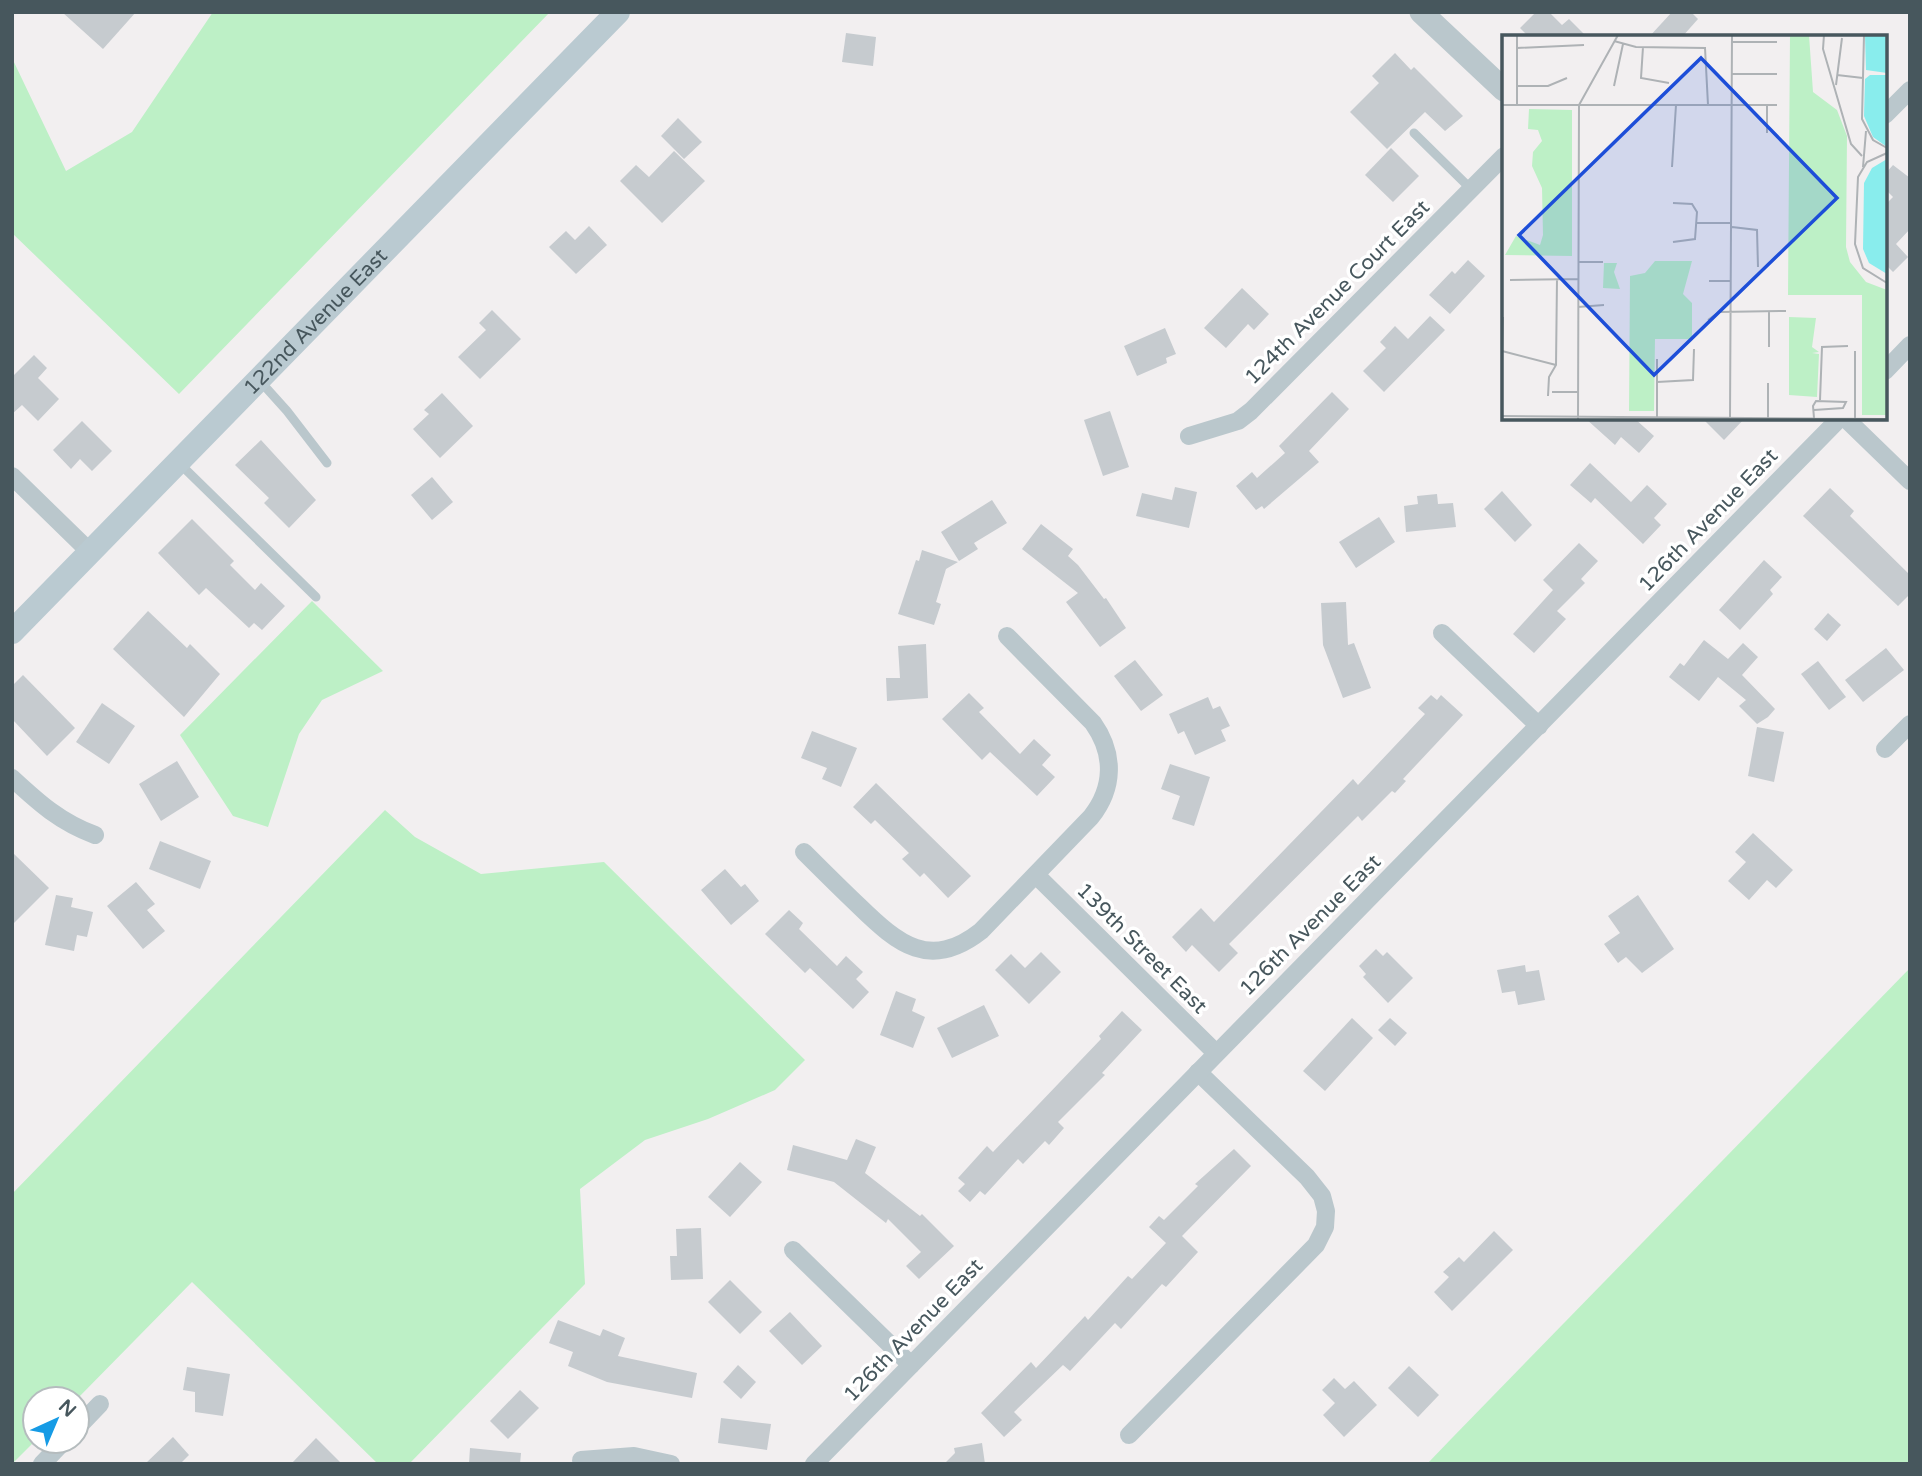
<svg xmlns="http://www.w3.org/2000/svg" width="1922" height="1476" font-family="'Varela Round',sans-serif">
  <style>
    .green { fill: #bdf0c6 }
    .building { fill: #c6cbcf }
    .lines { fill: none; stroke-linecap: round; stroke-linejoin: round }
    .service { stroke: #bac7cc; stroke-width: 9 }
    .minor { stroke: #bac7cc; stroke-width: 18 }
    .tertiary { stroke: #bac7cc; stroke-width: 23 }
    .secondary { stroke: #bacad1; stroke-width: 24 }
    .labels { text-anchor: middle; stroke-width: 7; stroke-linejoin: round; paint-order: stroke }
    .street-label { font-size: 21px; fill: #47575d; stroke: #fff }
    .inset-road { fill: none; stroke: #aeb2b5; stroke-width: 2 }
    .view { fill: #1d4ed8; fill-opacity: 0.15; stroke: #1d4ed8; stroke-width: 3.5 }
    .inset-edge { fill: none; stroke: #47575d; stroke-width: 3.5 }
  </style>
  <rect width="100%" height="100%" fill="#f2eff0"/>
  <g class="green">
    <polygon points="213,12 550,12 179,394 12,233 12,58 66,171 132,132"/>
    <polygon points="312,601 383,671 322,700 299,734 268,827 233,816 180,735"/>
    <polygon points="385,810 415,837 481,874 604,862 805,1060 775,1090 708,1119 645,1140 580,1189 585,1284 409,1464 378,1464 192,1282 77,1399 35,1399 35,1441 12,1464 12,1194"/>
    <polygon points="1910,968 1910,1464 1427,1464 1452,1438"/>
  </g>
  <g class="building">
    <polygon points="62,12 136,12 103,49"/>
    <polygon points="1536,12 1549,12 1562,25 1569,19 1587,37 1529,37 1520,28"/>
    <polygon points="1672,12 1691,12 1698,19 1682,37 1649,37"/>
    <polygon points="846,33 876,37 873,66 842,62"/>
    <polygon points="1395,53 1411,70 1414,67 1463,116 1445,131 1425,112 1387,149 1350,112 1379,83 1372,76"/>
    <polygon points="678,118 702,142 684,159 661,136"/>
    <polygon points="1391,148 1419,176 1393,202 1365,175"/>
    <polygon points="674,151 705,181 662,223 620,181 636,165 649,177"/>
    <polygon points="1893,165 1910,178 1910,229 1896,244 1908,257 1893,272 1885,264 1885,205 1893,197 1885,189 1885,174"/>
    <polygon points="589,226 607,245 576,274 549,247 566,231 575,240"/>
    <polygon points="1468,260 1485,276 1450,314 1429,295 1452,271 1455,274"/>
    <polygon points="1242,288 1269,314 1254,330 1248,324 1226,348 1204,328"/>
    <polygon points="492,310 521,339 480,379 458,357 486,330 479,323"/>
    <polygon points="1430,316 1445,330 1384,392 1363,371 1386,348 1380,342 1395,326 1408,339"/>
    <polygon points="1165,328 1176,354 1166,358 1167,363 1137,376 1124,346"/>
    <polygon points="34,355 47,368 38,378 59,399 38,421 22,405 12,414 12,377"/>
    <polygon points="1332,392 1349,409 1309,451 1319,462 1264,509 1262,506 1256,510 1236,486 1252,472 1257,478 1285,453 1279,446"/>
    <polygon points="442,393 473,426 440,458 413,429 429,414 424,410"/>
    <polygon points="1110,411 1129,467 1103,476 1084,420"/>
    <polygon points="1585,418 1634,418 1654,436 1639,453 1621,437 1615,445"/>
    <polygon points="1702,418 1745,418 1724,440"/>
    <polygon points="82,421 112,451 92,471 80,459 71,469 53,450"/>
    <polygon points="261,440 316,500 289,528 264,503 269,498 235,465"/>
    <polygon points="1590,463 1631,502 1647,485 1667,504 1654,518 1661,525 1643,544 1595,498 1591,503 1570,485"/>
    <polygon points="432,477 453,502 432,520 411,495"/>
    <polygon points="1175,487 1197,492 1189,528 1136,516 1142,493 1172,500"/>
    <polygon points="1830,488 1854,511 1850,516 1910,575 1910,594 1898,606 1803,516"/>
    <polygon points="1502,491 1532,525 1515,542 1484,509"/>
    <polygon points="1437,494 1438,504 1453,503 1456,527 1406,532 1404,506 1418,504 1417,496"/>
    <polygon points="992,500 1007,523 974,543 978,549 959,561 941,532"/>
    <polygon points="1379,517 1395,542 1356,568 1339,542"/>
    <polygon points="192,519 234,561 230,565 255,590 261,583 285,606 262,630 254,623 249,628 206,588 199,595 158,553"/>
    <polygon points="1041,524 1073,549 1068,556 1078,565 1104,599 1106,598 1126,628 1100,647 1066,602 1078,593 1022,549"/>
    <polygon points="1579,543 1598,561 1581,579 1585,583 1557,611 1566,619 1534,653 1513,634 1553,590 1543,580"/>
    <polygon points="922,550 958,562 946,569 936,602 941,604 934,625 898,614 916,560 919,561"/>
    <polygon points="1764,560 1782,577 1770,590 1773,594 1740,630 1719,610"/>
    <polygon points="1346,602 1348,645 1354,643 1371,688 1343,698 1323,645 1321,603"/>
    <polygon points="148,611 187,648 190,644 220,674 184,717 113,649"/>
    <polygon points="1828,613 1841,625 1827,641 1814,629"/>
    <polygon points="1704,640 1728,659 1743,643 1758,657 1742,675 1775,709 1768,717 1757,724 1739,706 1746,700 1718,677 1699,701 1669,677 1680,663 1684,666"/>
    <polygon points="926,644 928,698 887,701 886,678 900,678 898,646"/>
    <polygon points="1886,648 1904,670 1863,702 1845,680"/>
    <polygon points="1135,660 1163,695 1141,711 1114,676"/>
    <polygon points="1818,661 1846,697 1829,710 1801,674"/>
    <polygon points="23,675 75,728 47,756 12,719 12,686"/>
    <polygon points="969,693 984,708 979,712 1020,754 1034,739 1051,755 1042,765 1055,777 1037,796 990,752 982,760 942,719"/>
    <polygon points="1431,695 1437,700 1441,695 1463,715 1403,779 1406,781 1395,793 1392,791 1362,821 1358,816 1229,944 1238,953 1219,972 1192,945 1186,952 1172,937 1201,908 1214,922 1353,779 1358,785 1425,714 1418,708"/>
    <polygon points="1208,697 1213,709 1220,706 1230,726 1221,730 1226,741 1195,755 1184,731 1178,734 1169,714"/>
    <polygon points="102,703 135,726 109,764 76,742"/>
    <polygon points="1757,727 1784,732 1774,782 1748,776"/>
    <polygon points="812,731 857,748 841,787 822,779 827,768 801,758"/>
    <polygon points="177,761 199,797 161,821 139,784"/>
    <polygon points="1170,764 1210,777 1194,826 1172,819 1180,796 1161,789"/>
    <polygon points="876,783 971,876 948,898 924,873 920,877 902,859 909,853 875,820 871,824 853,807"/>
    <polygon points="1753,833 1793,870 1776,888 1767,880 1749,900 1728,881 1746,862 1735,852"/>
    <polygon points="160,841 211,861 200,889 149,869"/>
    <polygon points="12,852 49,888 12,925"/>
    <polygon points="725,869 741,887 745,884 759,901 731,925 701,890"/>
    <polygon points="136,882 155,904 147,910 165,931 143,949 107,906"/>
    <polygon points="56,895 73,898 71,907 93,912 87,937 77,935 74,951 45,945"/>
    <polygon points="1638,895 1674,949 1642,973 1626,957 1618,963 1604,944 1620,933 1608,916"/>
    <polygon points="789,910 803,923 799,929 837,966 846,956 863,972 856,979 869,992 853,1009 810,968 805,973 765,934"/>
    <polygon points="1376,949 1383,956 1387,952 1413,978 1388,1003 1363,977 1366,974 1359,966"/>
    <polygon points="1041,952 1061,972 1029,1004 995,970 1011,954 1025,968"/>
    <polygon points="1525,965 1526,972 1539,970 1545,1000 1518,1005 1515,991 1502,993 1497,970"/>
    <polygon points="896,991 916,999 912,1011 925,1017 913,1048 880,1035"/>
    <polygon points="984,1005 999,1036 952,1058 937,1028"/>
    <polygon points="1122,1011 1142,1030 1102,1073 1105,1075 1058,1122 1064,1128 1049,1145 1045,1141 1023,1164 1018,1159 985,1195 980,1191 970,1202 958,1191 965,1184 958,1178 987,1146 993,1152 1101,1039 1099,1036"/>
    <polygon points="1352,1018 1373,1038 1325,1091 1303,1071"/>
    <polygon points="1390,1018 1407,1033 1395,1046 1378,1030"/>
    <polygon points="856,1139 876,1147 865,1173 920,1216 922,1214 954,1246 919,1279 906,1266 921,1252 888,1219 886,1223 834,1182 787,1170 793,1145 847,1160"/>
    <polygon points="1234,1149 1251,1166 1182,1236 1198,1252 1166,1287 1162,1284 1121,1329 1115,1323 1070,1371 1063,1365 1014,1412 1022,1420 1004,1437 981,1413 1031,1362 1036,1368 1085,1316 1088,1320 1128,1276 1132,1279 1166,1243 1149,1227 1159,1216 1164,1220 1198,1186 1195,1184"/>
    <polygon points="740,1162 762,1182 730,1217 708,1197"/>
    <polygon points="701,1228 703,1279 671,1280 670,1256 677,1256 676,1229"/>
    <polygon points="1494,1231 1513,1250 1452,1311 1434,1292 1449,1277 1443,1272 1459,1257 1464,1262"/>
    <polygon points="730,1280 762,1312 740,1334 708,1302"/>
    <polygon points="790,1312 822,1346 802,1365 769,1331"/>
    <polygon points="558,1320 600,1336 603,1329 625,1338 618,1356 697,1373 692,1398 607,1382 568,1366 573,1352 549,1343"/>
    <polygon points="738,1365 756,1382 741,1399 723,1382"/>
    <polygon points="1409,1366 1439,1395 1418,1417 1388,1388"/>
    <polygon points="187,1367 230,1374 223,1416 195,1412 195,1392 183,1390"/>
    <polygon points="1334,1378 1345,1389 1354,1381 1377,1405 1344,1437 1323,1415 1335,1403 1322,1390"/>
    <polygon points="520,1390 539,1408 508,1439 490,1421"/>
    <polygon points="721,1418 771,1424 767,1450 718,1443"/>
    <polygon points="173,1437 189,1455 180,1464 145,1464"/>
    <polygon points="316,1438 342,1464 291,1464"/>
    <polygon points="982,1443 985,1464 944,1464 955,1453 954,1448"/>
    <polygon points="470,1448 521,1453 520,1464 469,1464"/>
  </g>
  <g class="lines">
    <g class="service">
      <polyline points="1414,133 1471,189"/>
      <polyline points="260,381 287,411 327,463"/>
      <polyline points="179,463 316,597"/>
    </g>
    <g class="minor">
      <polyline points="1885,115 1910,90"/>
      <polyline points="1885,371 1910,345"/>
      <polyline points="1845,418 1910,481"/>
      <polyline points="1189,436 1238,421 1251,411 1504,156"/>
      <polyline points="12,476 90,552"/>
      <polyline points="1442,633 1539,726"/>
      <polyline points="1885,749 1910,724"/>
      <path d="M12 778C39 803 60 822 95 835"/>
      <path d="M804 852C822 870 840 888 859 906 898 944 930 971 981 931L1091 817C1114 788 1115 754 1093 723L1007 636"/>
      <polyline points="1036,875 1216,1053"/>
      <polyline points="793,1250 911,1365"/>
      <polyline points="77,1428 100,1404"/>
      <polyline points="1129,1435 1316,1245 1325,1227 1326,1211 1322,1196 1307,1177 1198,1072"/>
      <polyline points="581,1460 634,1456 671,1464"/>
      <polyline points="42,1464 64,1441"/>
      <polyline points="814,1464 1840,418"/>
    </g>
    <polyline class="tertiary" points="1421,12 1504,90"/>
    <path class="secondary" id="s1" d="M12 632 618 12"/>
  </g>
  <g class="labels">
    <g class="street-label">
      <text transform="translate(1337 292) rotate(-45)" y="7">124th Avenue Court East</text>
      <text dy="7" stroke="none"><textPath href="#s1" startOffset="434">122nd Avenue East</textPath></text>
      <text transform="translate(1708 520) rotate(-46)" y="7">126th Avenue East</text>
      <text transform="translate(1310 925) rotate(-45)" y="7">126th Avenue East</text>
      <text transform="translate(1142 948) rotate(45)" y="7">139th Street East</text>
      <text transform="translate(913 1330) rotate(-46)" y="7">126th Avenue East</text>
    </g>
  </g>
  <g transform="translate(1502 35)">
    <rect width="385" height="385" fill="#f2eff0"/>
    <path d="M288 0H307L311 57 335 75 345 101 344 212 348 227 364 247 385 255V380H360V260H286ZM27 74 70 75V221L3 220 14 201 38 210 41 200 40 153 30 131 31 117 40 106 36 95 26 94ZM153 226H190L181 259 190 268V304H153L152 376H127L128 241 143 238ZM102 228H115L112 237 118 254 101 253ZM287 282 314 283 310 312 317 317 310 318 317 319 315 362 287 360Z" fill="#bdf0c6"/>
    <path d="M363 0H385V38L364 35ZM368 40H385V112L371 102 362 81 363 44ZM385 124V239L367 228 361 214 362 148 370 133Z" fill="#89eded"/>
    <path class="inset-road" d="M15 0V70M322 0 321 14 349 109 360 121M362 0 360 84 371 105 385 113M112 6 134 12 203 13 206 70M230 7H275M141 12 139 43 167 48M15 13 82 10M230 39H275M335 40 361 43M334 50 340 3M15 51H46L65 43M112 51 121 9M0 70H275M265 98V70M385 118 365 127 356 142 353 209 361 233 385 248M170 132 174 70M361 132 364 96M171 168 190 169 195 177 193 204 171 207M195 188H228M230 192 255 195 256 232M76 227H101M8 245 76 244M207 246H229M76 272 102 270M206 285 217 277 284 276M267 312V276M0 315 1 282M0 316 54 330M155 324V382M155 347 191 345 192 314M266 348V383M50 357H76M46 361 47 342 54 330 55 244M318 365 320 312 346 311M312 375 341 373 344 367 314 366 311 371 312 383M0 381 385 384M228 383 230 0M353 384V316M76 385 77 70 116 0"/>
    <path class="view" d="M199 23 335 163 152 340 17 200Z"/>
    <rect width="385" height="385" class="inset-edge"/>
  </g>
  <rect width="1922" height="1476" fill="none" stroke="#47575d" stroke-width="28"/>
  <g transform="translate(56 1420) rotate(44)"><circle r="33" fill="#ffffff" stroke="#b5bcbe" stroke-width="2"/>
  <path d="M0-5L12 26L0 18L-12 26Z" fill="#169be5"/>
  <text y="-10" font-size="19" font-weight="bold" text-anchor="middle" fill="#47575d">N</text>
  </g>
</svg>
